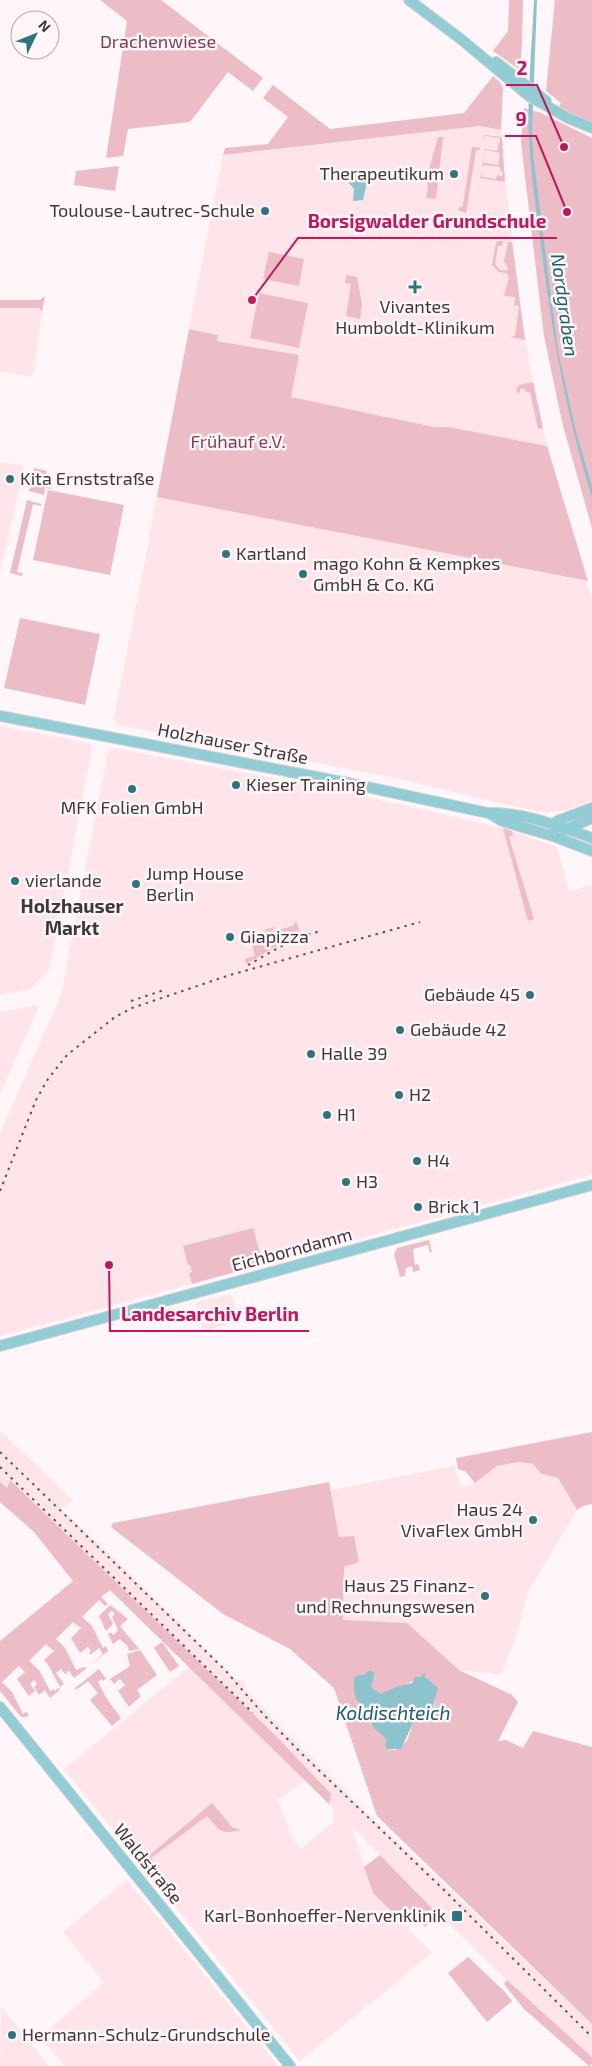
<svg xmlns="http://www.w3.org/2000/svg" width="592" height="2066" font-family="'Exo 2',sans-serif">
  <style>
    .built { fill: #ffe4ea; fill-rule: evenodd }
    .green { fill: #ecbcc7; fill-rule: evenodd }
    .water { fill: #8dc3cc }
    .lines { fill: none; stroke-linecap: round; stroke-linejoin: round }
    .major-casing { stroke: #d5d3d3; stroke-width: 12 }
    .major { stroke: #92ccd4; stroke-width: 10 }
    .rail { stroke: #5c5556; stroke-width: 2; stroke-dasharray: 2.5 5; stroke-linecap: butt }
    .poi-dot { fill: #2c747e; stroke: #fef6f8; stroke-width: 2 }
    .labels { text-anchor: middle; stroke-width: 5; stroke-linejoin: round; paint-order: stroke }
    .park-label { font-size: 18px; fill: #7c3e50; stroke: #fef6f8 }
    .poi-label { font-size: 18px; fill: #3f3839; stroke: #fef6f8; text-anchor: start }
    .street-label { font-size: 18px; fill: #3f3839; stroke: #fef6f8 }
    .water-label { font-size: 19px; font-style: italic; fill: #17606a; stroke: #fef6f8 }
    .neighbourhood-label { font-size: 19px; font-weight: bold; fill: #3f3839; stroke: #fef6f8 }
    .leader { fill: none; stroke: #c2185b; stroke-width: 2 }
    .callout-dot { fill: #c2185b; stroke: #fef6f8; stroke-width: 2 }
    .callout-label { font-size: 19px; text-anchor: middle; font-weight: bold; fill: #c2185b; stroke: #fef6f8; stroke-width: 5; stroke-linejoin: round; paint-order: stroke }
  </style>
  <rect width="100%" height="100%" fill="#fef6f8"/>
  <g class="built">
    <polygon points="480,126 501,130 503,159 521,313 532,378 547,446 449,427 434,427 291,397 269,351 217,341 218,334 189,329 223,155"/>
    <polygon points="0,308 39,308 42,312 33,377 0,371"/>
    <polygon points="0,462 24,466 0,573"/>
    <polygon points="157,497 585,581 592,597 592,801 564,811 539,812 391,777 118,725 114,719"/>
    <polygon points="0,726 88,743 92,749 49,970 30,989 0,995"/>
    <polygon points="113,748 336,790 503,828 557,847 569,891 592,885 592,1175 0,1336 0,1133 61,995 108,751"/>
    <polygon points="35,1005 38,1008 0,1094 0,1012"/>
    <polygon points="231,1294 239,1321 203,1332 195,1303"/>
    <path d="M0 1431 73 1500 61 1509 126 1570 237 1680H242L245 1683V1688L270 1716 365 1811 592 2024V2057L503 1977 352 1827 373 1893 432 1953 300 2061 64 1769 189 1667 110 1590 0 1491ZM305 1781 334 1809 333 1822 301 1849 291 1836 278 1800Z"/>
    <polygon points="519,1462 533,1464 541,1474 558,1478 577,1510 527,1594 520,1625 501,1675 459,1670 407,1623 343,1621 344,1567 359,1562 339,1537 331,1490 454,1466 462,1488 475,1483 497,1466"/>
    <polygon points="127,1880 230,2006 278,2066 64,2066 40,2036 104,1983 63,1932"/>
    <polygon points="1,2007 49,2066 0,2066"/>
  </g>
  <g class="green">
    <polygon points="100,0 161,0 263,78 253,91 228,72 190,122 128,129 123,156 106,158 127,21"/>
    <polygon points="509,0 523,0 522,44 520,70 493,51 508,31"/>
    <polygon points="555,0 592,0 592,123 559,107 561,103 546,91"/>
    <polygon points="493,76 500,82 503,88 501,130 480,126 223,155 225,148 268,144 288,117 263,98 273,85 330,129 464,113"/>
    <polygon points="524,108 541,113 592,138 592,528 562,422 544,336 521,143"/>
    <polygon points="485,135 502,137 505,182 480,178 482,173 482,177 496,179 497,175 502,176 503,172 500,171 500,167 484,165 482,168 484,159 484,163 498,165 500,153 486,150 484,154 485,149 497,151 500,138 486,136 484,140"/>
    <polygon points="438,137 443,137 436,199 426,198 428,188 426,180"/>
    <polygon points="472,147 480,148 480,150 476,150 466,213 458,210 459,207 462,207 463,204"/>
    <polygon points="119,166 115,191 74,185 76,171"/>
    <polygon points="499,241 503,241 502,246 498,246 495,264 500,270 507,271 508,268 504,261 508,242 512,242 525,340 510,337 515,336 519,306 514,305 515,297 504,296 509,277 506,273 499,272 492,265 496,243"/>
    <polygon points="269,252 304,259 299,286 263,279"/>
    <polygon points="346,275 357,277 362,304 360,319 346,316 351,284 345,283"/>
    <polygon points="259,293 308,303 299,348 250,338"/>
    <polygon points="45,296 42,312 39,308 0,308 0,300 40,300"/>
    <polygon points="189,329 218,335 217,341 299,355 291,397 434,427 449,427 547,446 588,581 157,497"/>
    <polygon points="533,382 543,428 538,429 530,392 526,392 525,389 520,389 519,394 516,390 519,385"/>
    <polygon points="34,468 47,471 46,476 41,475 38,483 51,486 51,489 45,488 44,495 29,491"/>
    <polygon points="48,490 124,505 110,575 33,560"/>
    <polygon points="27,500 41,504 41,506 33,504 17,572 23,573 22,576 10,573"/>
    <polygon points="20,618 100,634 85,705 4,688"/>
    <polygon points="503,828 512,831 513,835 509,837 534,919 528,921"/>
    <polygon points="296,921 301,935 280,944 246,964 245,959 255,956 250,937 263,934 266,929 274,927 273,930 274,931 293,926"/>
    <polygon points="253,1228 263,1264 192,1284 189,1273 192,1272 190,1265 188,1265 183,1246"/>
    <polygon points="429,1240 432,1252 430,1253 428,1245 413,1249 415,1265 418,1264 420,1270 413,1272 412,1266 406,1268 405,1276 400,1277 394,1254 397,1248"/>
    <polygon points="592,1432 592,1504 583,1506 577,1510 558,1478 541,1474 533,1464 519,1462 497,1466 475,1483 466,1472 458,1469 456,1458"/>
    <polygon points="10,1480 275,1735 331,1794 329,1804 110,1590 101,1597 108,1604 105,1606 99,1600 82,1617 92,1626 103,1648 106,1646 108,1651 92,1664 103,1654 99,1648 90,1655 89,1653 91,1651 88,1647 80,1653 71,1638 81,1628 73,1622 56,1639 65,1648 76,1670 84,1667 87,1668 74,1678 69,1671 65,1674 61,1669 56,1673 64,1684 60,1687 49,1666 44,1660 54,1651 46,1644 29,1661 39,1670 50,1691 53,1689 55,1691 58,1688 60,1690 50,1698 45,1690 39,1695 34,1687 37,1684 34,1680 30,1684 35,1691 29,1696 17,1679 25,1672 19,1666 2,1682 12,1692 23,1714 26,1712 29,1715 26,1717 21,1717 0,1691 0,1641 73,1581 34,1532 0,1502 0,1482 7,1488"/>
    <path d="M329 1482 339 1537 354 1536 359 1562 344 1567 343 1620 407 1623 459 1670 512 1695 518 1702 498 1741 506 1740 523 1748 533 1731 592 1747V2024L377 1816 334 1688 290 1649 223 1614 111 1527 113 1523ZM425 1673V1677C437 1689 440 1708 424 1719 422 1721 416 1722 413 1723L407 1741 396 1750 386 1749 387 1740 373 1727 363 1704 358 1675H364L373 1684 372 1688 381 1695C396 1687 412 1684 425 1673Z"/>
    <polygon points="110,1605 128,1619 120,1626 139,1649 129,1651 128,1647 120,1639 113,1644 108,1634 110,1632 114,1635 118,1630 112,1617 115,1614 112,1611 108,1614 113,1624 106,1631 99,1616"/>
    <polygon points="162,1642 179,1666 170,1672 154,1648"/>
    <polygon points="140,1650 157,1675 137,1690 141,1696 129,1707 118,1691 125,1685 120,1679 114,1684 110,1679 130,1666 127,1654"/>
    <polygon points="99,1669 106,1679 103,1681 102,1679 98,1682 107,1699 121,1718 112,1726 90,1700 98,1693 88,1681 76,1690 75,1688"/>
    <path d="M212 1803 233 1828 241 1830C219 1835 221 1831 207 1816L151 1858 155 1864 143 1867 140 1863Z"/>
    <polygon points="380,1855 438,1914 425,1927 406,1906 395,1915 373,1893 364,1867"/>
    <polygon points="468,1957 504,1991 512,2001 487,2022 448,1973"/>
    <polygon points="507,1980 592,2057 592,2064 589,2066 524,2009 504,1984"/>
  </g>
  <g class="water">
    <path d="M534 0H537L532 131 533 154 558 351 576 432 592 487V497C566 414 552 332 541 245 536 210 531 175 529 140 527 94 532 46 534 0Z"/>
    <polygon points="353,173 364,175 368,178 363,200 353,201 354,189 345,178"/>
    <path d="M370 1670 374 1673 372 1688 381 1694 396 1687 412 1683 415 1677H420L425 1672V1677L438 1688C431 1709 437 1713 413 1723L401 1749H386L385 1744 387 1740 373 1727 371 1722 366 1720 365 1707C363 1705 360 1704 359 1702 353 1697 354 1685 354 1678L358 1675H364Z"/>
  </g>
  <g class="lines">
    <g class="major-casing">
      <g id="major">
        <polyline points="409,0 462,40 529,96 568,118 592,128"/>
        <polyline points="496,62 546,101"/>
        <path d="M0 716 353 784 488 813C523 812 559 826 592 838"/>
        <polyline points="489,813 502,821 553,836 592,851"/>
        <polyline points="565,830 592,818"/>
        <polyline points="554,831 557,821 592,808"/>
        <polyline points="0,1346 592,1185"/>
        <polyline points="0,1707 290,2066"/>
      </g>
    </g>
    <use href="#major" class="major"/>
    <g class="rail">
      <polyline points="248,965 294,939 320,931"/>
      <polyline points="131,1001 164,990"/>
      <polyline points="0,1191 36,1100 48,1079 67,1055 115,1017 132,1008 230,975 420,922"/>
      <polyline points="0,1452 225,1670 264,1715 304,1756 443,1889 592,2037"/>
      <polyline points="0,1467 253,1713"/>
    </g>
  </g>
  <g class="poi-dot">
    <circle cx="454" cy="174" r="5"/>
    <circle cx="265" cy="211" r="5"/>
    <path d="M412.5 279.5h5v5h5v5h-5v5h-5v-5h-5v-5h5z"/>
    <circle cx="10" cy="479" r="5"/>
    <circle cx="226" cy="554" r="5"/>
    <circle cx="303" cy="574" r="5"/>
    <circle cx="236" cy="785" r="5"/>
    <circle cx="132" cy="789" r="5"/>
    <circle cx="15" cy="881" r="5"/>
    <circle cx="136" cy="884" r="5"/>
    <circle cx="230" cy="937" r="5"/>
    <circle cx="530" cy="995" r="5"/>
    <circle cx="400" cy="1030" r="5"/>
    <circle cx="311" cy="1054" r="5"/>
    <circle cx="399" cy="1095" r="5"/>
    <circle cx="327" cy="1115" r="5"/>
    <circle cx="417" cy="1161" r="5"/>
    <circle cx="346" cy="1182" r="5"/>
    <circle cx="418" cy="1207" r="5"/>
    <circle cx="533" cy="1520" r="5"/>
    <circle cx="485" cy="1596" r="5"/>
    <rect x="451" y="1910" width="12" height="12" rx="2.5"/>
    <circle cx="12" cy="2035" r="5"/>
  </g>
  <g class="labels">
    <g class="park-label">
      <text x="158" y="48">Drachenwiese</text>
      <text x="238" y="448">Frühauf e.V.</text>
    </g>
    <g class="poi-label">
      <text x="444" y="180" text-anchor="end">Therapeutikum</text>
      <text x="255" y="217" text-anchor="end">Toulouse-Lautrec-Schule</text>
      <text x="415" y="313" text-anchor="middle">Vivantes<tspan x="415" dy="21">Humboldt-Klinikum</tspan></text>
      <text x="20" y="485">Kita Ernststraße</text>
      <text x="236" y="560">Kartland</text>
      <text x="313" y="570">mago Kohn &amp; Kempkes<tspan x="313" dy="21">GmbH &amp; Co. KG</tspan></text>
      <text x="246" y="791">Kieser Training</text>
      <text x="132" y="814" text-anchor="middle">MFK Folien GmbH</text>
      <text x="146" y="880">Jump House<tspan x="146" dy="21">Berlin</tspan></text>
      <text x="25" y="887">vierlande</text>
      <text x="240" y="943">Giapizza</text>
      <text x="520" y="1001" text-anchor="end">Gebäude 45</text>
      <text x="410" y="1036">Gebäude 42</text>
      <text x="321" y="1060">Halle 39</text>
      <text x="409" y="1101">H2</text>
      <text x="337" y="1121">H1</text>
      <text x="427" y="1167">H4</text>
      <text x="356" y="1188">H3</text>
      <text x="428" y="1213">Brick 1</text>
      <text x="523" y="1516" text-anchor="end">Haus 24<tspan x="523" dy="21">VivaFlex GmbH</tspan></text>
      <text x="475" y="1592" text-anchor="end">Haus 25 Finanz-<tspan x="475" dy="21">und Rechnungswesen</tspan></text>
      <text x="446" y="1922" text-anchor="end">Karl-Bonhoeffer-Nervenklinik</text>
      <text x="22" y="2041">Hermann-Schulz-Grundschule</text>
    </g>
    <g class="street-label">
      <text transform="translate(233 744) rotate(11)" y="6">Holzhauser Straße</text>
      <text transform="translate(292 1250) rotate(-15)" y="6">Eichborndamm</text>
      <text transform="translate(148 1864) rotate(51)" y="6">Waldstraße</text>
    </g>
    <g class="water-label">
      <text transform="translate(565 305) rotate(82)" y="7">Nordgraben</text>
      <text x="393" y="1720">Koldischteich</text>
    </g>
    <g class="neighbourhood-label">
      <text x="72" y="913">Holzhauser<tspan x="72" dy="22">Markt</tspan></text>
    </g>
  </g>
  <path class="leader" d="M564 147L537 85H506M567 212L536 136H505M252 300L298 238H557M109 1265L110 1331H309"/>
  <g class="callout-dot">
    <circle cx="564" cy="147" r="5"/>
    <circle cx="567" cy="212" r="5"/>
    <circle cx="252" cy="300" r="5"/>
    <circle cx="109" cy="1265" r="5"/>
  </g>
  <g class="callout-label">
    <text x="522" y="75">2</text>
    <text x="521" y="126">9</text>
    <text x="427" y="228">Borsigwalder Grundschule</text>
    <text x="210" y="1321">Landesarchiv Berlin</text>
  </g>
  <g transform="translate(35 35) rotate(47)"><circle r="24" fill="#fef6f8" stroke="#b2aaac"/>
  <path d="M0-4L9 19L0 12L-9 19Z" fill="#2c747e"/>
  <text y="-8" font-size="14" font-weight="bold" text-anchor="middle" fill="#3f3839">N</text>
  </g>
</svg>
